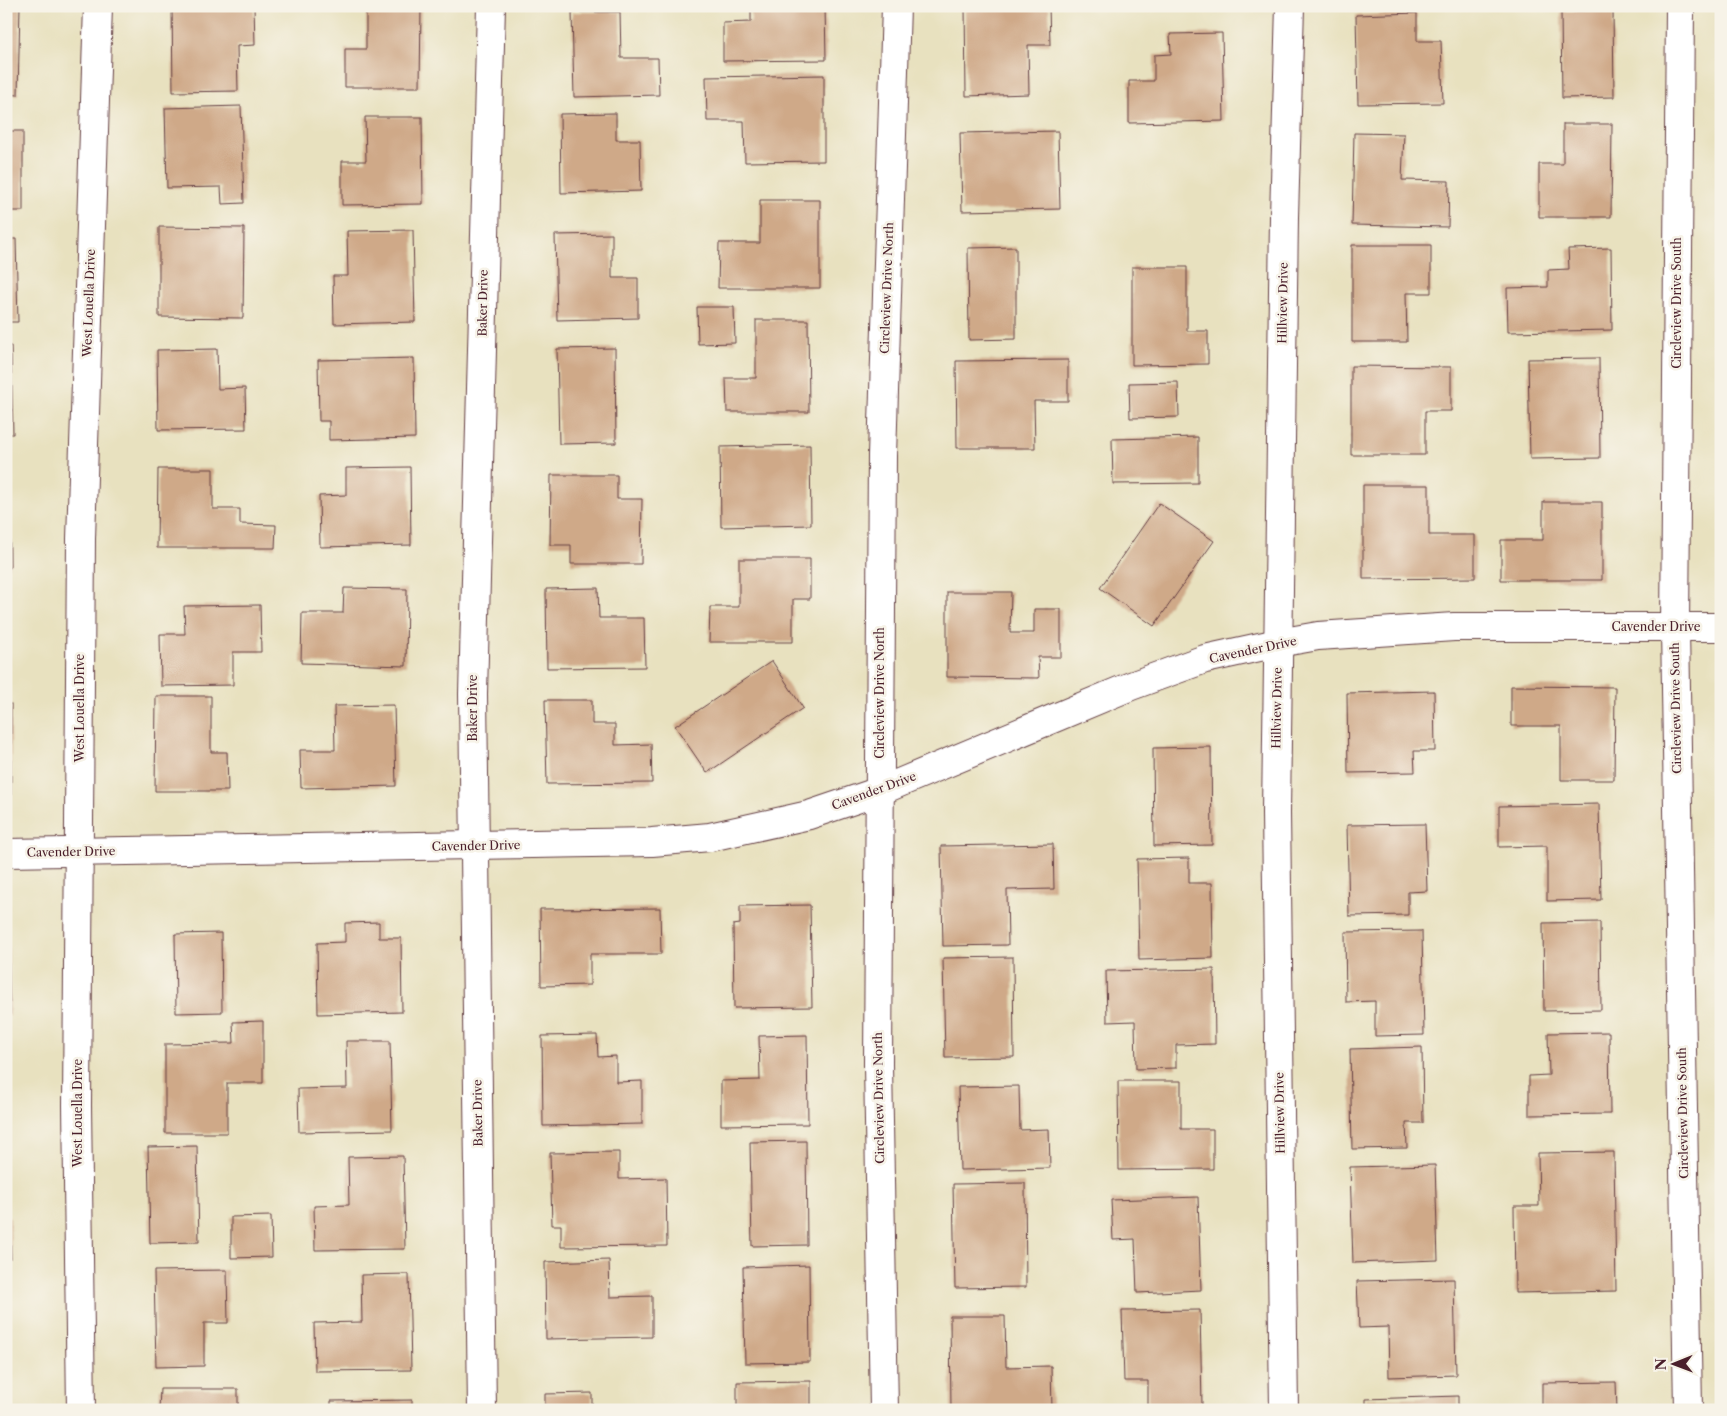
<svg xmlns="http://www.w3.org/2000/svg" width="1727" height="1416" font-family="'Libre Caslon Text',serif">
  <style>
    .building { fill: #cfa988 }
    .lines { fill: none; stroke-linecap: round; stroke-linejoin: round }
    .street-casing { stroke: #623c41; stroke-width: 30 }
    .street { stroke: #fff; stroke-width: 28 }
    .labels { text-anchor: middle; stroke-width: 5; stroke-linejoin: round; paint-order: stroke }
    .street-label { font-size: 12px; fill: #4a1f2b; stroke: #f7f3e8 }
  </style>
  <rect width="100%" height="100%" fill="#f7f3e8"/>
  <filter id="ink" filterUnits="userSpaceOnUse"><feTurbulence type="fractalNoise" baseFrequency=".02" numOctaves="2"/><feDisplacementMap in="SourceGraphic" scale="10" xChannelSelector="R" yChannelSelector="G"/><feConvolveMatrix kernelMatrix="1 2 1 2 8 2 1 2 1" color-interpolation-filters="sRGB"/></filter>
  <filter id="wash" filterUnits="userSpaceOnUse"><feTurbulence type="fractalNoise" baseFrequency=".0096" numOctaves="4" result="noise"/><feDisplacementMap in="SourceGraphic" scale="20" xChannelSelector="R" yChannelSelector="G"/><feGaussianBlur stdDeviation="1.12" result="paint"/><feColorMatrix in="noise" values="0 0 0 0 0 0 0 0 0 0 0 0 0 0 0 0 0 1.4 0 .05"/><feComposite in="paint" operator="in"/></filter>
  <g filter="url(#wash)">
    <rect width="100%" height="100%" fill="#e8e1bf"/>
    <g id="blocks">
      <g class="building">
        <polygon points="6,6 20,6 18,95 6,94"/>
        <polygon points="172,6 254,6 255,45 237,46 238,91 173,92"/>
        <polygon points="366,6 421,6 420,87 345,87 345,49 366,49"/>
        <polygon points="751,6 825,6 826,60 723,61 723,23 751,22"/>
        <polygon points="965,6 1049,6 1050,45 1028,45 1029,94 966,96"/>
        <polygon points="1613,10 1614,97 1562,98 1561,11"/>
        <polygon points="572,12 620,12 621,58 658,58 659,95 574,97"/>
        <polygon points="1417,13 1417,41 1441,41 1443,103 1358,104 1356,15"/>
        <polygon points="1222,33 1224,121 1129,123 1129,81 1154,81 1154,55 1171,54 1170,34"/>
        <polygon points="824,75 824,161 745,162 744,121 707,121 706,77"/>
        <polygon points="241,106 244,203 222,204 221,187 167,188 165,108"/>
        <polygon points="616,113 616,140 640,140 641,191 561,193 560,114"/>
        <polygon points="365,117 422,117 423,204 342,205 342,161 366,161"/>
        <polygon points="1563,124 1612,124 1611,217 1539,217 1539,164 1563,164"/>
        <rect x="6" y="131" width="17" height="80"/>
        <polygon points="1058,131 1060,209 962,211 960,133"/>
        <polygon points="1354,133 1404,134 1402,180 1449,181 1448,227 1352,225"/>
        <polygon points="760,200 820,200 820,288 718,288 719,243 760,243"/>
        <polygon points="159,227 244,228 243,318 159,317"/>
        <polygon points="413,230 415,322 334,324 333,276 348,276 347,231"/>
        <polygon points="612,234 612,278 638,278 638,318 557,320 555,235"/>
        <polygon points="6,239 16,239 18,322 6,322"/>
        <polygon points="1352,245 1431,245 1431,293 1406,293 1407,342 1352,342"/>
        <polygon points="1016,247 1016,339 969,340 968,248"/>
        <polygon points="1611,248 1612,330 1508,332 1507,288 1548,287 1548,270 1569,269 1568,249"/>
        <polygon points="1132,267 1187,267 1187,331 1208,331 1208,364 1132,365"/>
        <polygon points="697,307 734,307 735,343 698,344"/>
        <polygon points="756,320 808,320 809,412 727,412 726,378 756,378"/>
        <polygon points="6,346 11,346 13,434 6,434"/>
        <polygon points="615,348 616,443 559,444 557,349"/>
        <polygon points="217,349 218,389 245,388 246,429 158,430 157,350"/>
        <polygon points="414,358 415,438 329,440 329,421 319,421 318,360"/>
        <polygon points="1599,358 1600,458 1530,459 1528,359"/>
        <polygon points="1068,360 1068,401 1034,401 1035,448 957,448 956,361"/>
        <polygon points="1351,366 1451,367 1451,411 1425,411 1425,455 1351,455"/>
        <polygon points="1178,382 1179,417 1130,418 1129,383"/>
        <polygon points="1198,437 1198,483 1113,484 1112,439"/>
        <polygon points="810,445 811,525 721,527 720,447"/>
        <polygon points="410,467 411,545 320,547 319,496 346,495 346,468"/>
        <polygon points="158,469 213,469 213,509 240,509 240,524 276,525 275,548 157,548"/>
        <polygon points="6,475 9,475 10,568 6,568"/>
        <polygon points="551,475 617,475 617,499 642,499 641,564 571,564 571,545 550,545"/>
        <polygon points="1363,485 1429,485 1429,535 1475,535 1475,578 1363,579"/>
        <polygon points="1543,502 1602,502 1602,580 1501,580 1501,540 1543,540"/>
        <polygon points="1159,503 1214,541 1154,626 1100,588"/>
        <polygon points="739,559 810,559 810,599 793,599 793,642 709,642 710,607 739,607"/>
        <polygon points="344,588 407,589 406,666 301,663 302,613 343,613"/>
        <polygon points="598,588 599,618 644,618 645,667 547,668 546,589"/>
        <polygon points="947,592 1011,592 1010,633 1034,633 1034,609 1061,609 1061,657 1038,657 1039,678 947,677"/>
        <polygon points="260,605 261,652 233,652 233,685 161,686 160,634 185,634 184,606"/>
        <polygon points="6,629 8,629 9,682 6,682"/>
        <polygon points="772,661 803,708 707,773 675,726"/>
        <polygon points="1511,686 1615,687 1614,780 1561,780 1561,726 1511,726"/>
        <polygon points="1434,691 1435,751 1414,751 1415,772 1348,773 1347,693"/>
        <polygon points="156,696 211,696 211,752 227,752 228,791 155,791"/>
        <polygon points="545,700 592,700 592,724 615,724 615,745 651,744 652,783 547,784"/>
        <rect x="6" y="704" width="5" height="91"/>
        <polygon points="394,705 396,786 301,788 300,750 335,750 334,706"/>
        <polygon points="1211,747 1212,845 1154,846 1153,748"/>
        <polygon points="1599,804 1601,900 1547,901 1547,846 1499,847 1499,806"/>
        <polygon points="1425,824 1427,891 1408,892 1408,915 1349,916 1347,825"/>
        <polygon points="1053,844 1054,889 1007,890 1008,945 943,946 941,846"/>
        <polygon points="1189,858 1189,883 1212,883 1213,958 1139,960 1137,859"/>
        <polygon points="810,905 812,1007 734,1008 733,925 740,924 740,906"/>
        <polygon points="660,908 661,954 590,954 590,985 541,986 540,909"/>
        <polygon points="379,922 379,938 401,938 402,1012 318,1014 317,943 345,942 345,923"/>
        <polygon points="1600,922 1601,1010 1544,1011 1543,923"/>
        <polygon points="6,926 8,926 10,1016 6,1016"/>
        <polygon points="1422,931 1424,1035 1375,1036 1375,1001 1346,1002 1345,932"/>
        <polygon points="221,933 222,1012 176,1013 175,934"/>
        <polygon points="1013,957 1014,1057 945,1058 943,958"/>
        <polygon points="1214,969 1215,1044 1176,1045 1176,1068 1136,1069 1135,1021 1107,1022 1106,971"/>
        <polygon points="263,1021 263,1083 227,1083 227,1133 165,1133 165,1044 234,1043 233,1022"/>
        <polygon points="1609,1032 1610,1114 1529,1115 1529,1076 1549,1075 1548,1033"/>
        <polygon points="597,1035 598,1057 616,1056 616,1082 642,1081 642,1124 543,1126 542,1036"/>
        <polygon points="807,1035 808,1124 721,1125 721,1081 760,1080 759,1036"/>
        <polygon points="346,1041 390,1041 392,1130 299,1132 298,1089 347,1088"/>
        <polygon points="1422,1047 1423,1123 1406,1123 1407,1148 1352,1149 1350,1049"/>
        <polygon points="1118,1081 1181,1081 1181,1129 1213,1129 1213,1169 1119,1170"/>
        <polygon points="1019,1086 1020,1130 1049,1129 1050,1168 960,1170 958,1087"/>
        <polygon points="806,1141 807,1245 752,1246 750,1142"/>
        <polygon points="197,1146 199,1242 150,1243 148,1147"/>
        <polygon points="619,1152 619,1179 666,1178 667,1246 561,1247 561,1225 552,1225 550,1153"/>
        <polygon points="1614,1152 1616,1291 1515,1293 1514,1206 1539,1206 1538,1153"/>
        <polygon points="403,1156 405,1249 315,1250 314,1206 349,1205 348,1157"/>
        <polygon points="1435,1165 1438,1260 1353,1263 1350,1167"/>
        <polygon points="1025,1183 1026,1287 955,1288 953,1184"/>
        <polygon points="1198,1197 1201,1290 1137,1293 1135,1239 1113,1240 1111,1200"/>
        <polygon points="271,1216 272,1257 231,1258 231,1217"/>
        <polygon points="6,1217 10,1217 11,1258 6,1258"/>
        <polygon points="609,1260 610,1297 652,1296 652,1337 546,1339 545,1262"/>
        <polygon points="809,1265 810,1362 745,1363 743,1267"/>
        <polygon points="227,1270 228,1323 204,1323 204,1366 156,1367 154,1271"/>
        <polygon points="409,1274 411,1370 315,1371 314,1323 362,1322 361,1275"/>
        <polygon points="1454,1279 1456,1375 1389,1377 1388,1327 1359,1328 1357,1281"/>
        <polygon points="1200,1310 1202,1406 1148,1407 1148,1381 1124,1381 1122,1311"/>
        <polygon points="950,1316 1005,1316 1006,1367 1051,1366 1052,1410 951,1410"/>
        <polygon points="6,1360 8,1360 9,1410 6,1410"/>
        <polygon points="811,1381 811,1410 737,1410 737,1382"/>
        <polygon points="1616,1382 1617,1410 1542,1410 1542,1383"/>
        <polygon points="160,1389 238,1389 238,1410 159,1410"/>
        <polygon points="592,1393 592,1410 545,1410 545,1394"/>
        <polygon points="1458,1396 1458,1410 1366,1410 1366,1399"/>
        <polygon points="412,1400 412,1410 331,1410 331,1401"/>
      </g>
    </g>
  </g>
  <g filter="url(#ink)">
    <use href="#blocks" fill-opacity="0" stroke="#623c41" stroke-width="1"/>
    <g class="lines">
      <g class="street-casing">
        <g id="street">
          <polyline points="1680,6 1675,628 1688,1410"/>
          <polyline points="6,853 652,842 710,837 809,815 880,791 1131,686 1205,659 1278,643 1318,636 1454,627 1721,627"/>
          <polyline points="81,1410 77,1105 81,539 98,6"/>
          <polyline points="482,1410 473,694 491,6"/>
          <polyline points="884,1410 878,1064 882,456 896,6"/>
          <polyline points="1284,1410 1276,813 1284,217 1290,6"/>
        </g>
      </g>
      <use href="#street" class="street"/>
    </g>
  </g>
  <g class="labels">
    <g class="street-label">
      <text transform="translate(887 288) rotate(-88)" y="4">Circleview Drive North</text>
      <text transform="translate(89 303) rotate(-88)" y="4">West Louella Drive</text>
      <text transform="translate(483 303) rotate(-89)" y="4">Baker Drive</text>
      <text transform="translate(1283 303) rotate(-89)" y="4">Hillview Drive</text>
      <text transform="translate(1677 303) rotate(-90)" y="4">Circleview Drive South</text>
      <text x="1656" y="631">Cavender Drive</text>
      <text transform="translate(1253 650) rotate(-12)" y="4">Cavender Drive</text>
      <text transform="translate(880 693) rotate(-90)" y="4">Circleview Drive North</text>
      <text transform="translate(80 708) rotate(-90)" y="4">West Louella Drive</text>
      <text transform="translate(473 708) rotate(-90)" y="4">Baker Drive</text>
      <text transform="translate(1277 708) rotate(-89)" y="4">Hillview Drive</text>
      <text transform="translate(1676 708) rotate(-91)" y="4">Circleview Drive South</text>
      <text transform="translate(874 791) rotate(-20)" y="4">Cavender Drive</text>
      <text transform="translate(476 846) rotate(-1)" y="4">Cavender Drive</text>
      <text transform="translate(71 852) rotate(-1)" y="4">Cavender Drive</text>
      <text transform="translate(879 1098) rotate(-91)" y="4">Circleview Drive North</text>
      <text transform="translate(78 1113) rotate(-90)" y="4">West Louella Drive</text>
      <text transform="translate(478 1113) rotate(-91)" y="4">Baker Drive</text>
      <text transform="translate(1280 1113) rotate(-91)" y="4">Hillview Drive</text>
      <text transform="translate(1683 1113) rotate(-91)" y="4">Circleview Drive South</text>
    </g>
  </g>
  <rect width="1727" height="1416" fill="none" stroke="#f7f3e8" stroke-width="25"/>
  <g transform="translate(1674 1364) rotate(269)" stroke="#f7f3e8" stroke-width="4" paint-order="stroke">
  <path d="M0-4L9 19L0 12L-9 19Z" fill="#4a1f2b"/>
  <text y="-8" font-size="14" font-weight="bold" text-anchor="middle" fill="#4a1f2b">N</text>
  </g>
</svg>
